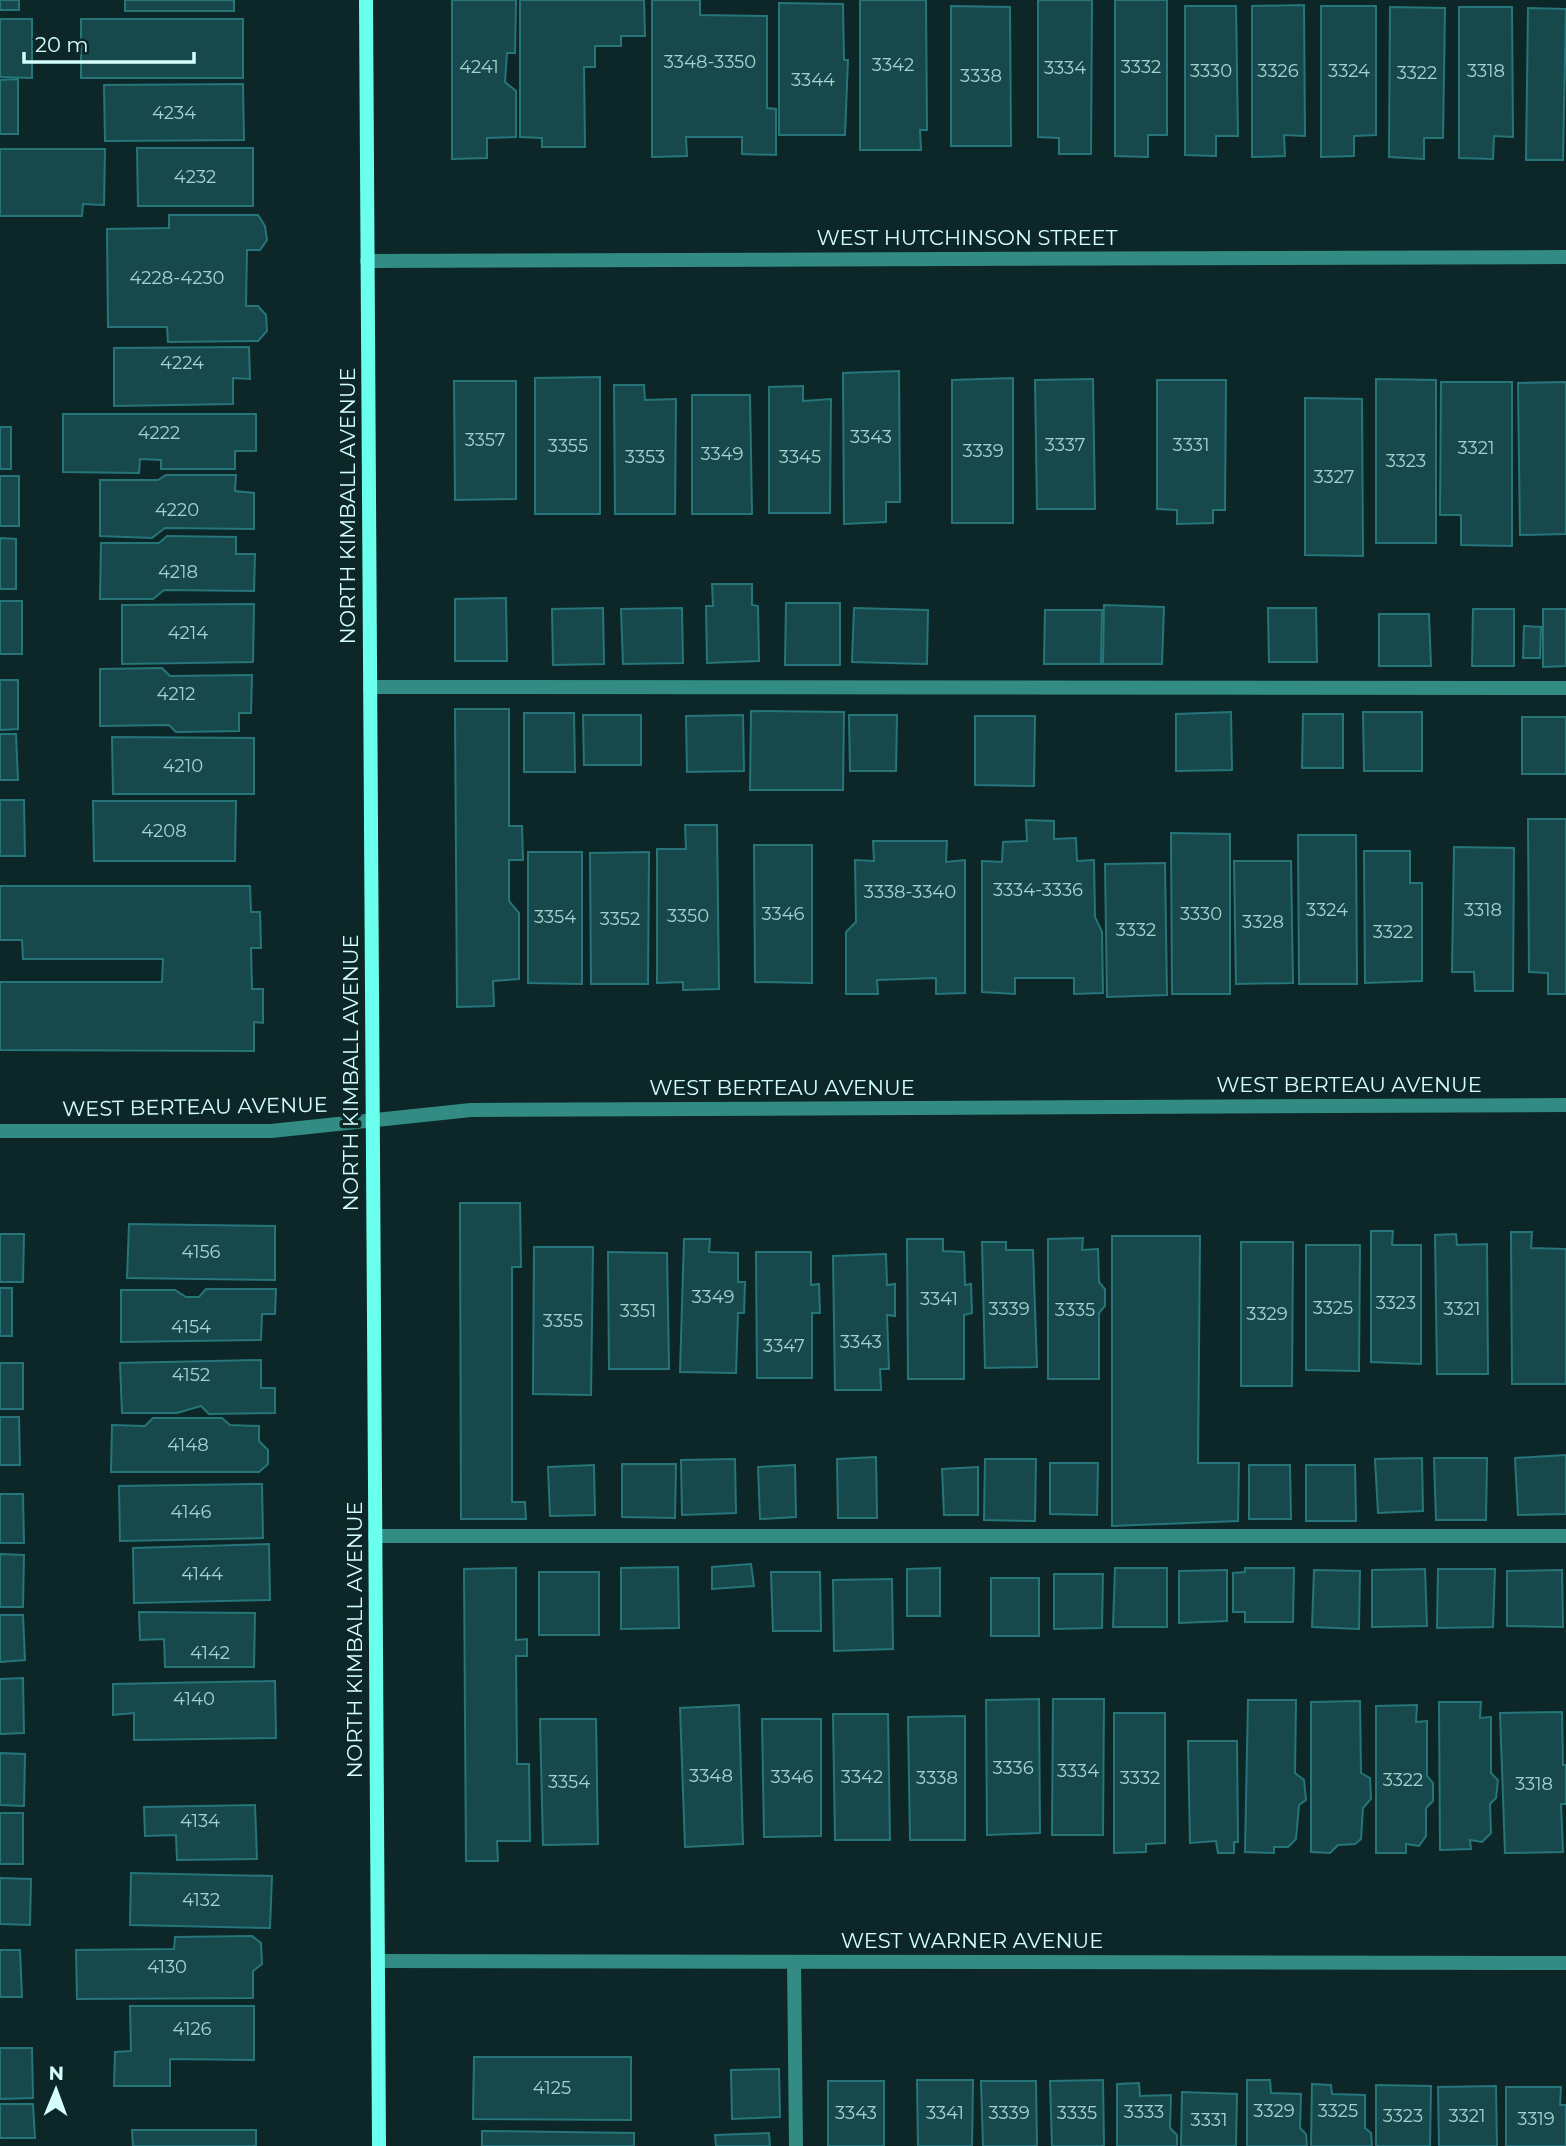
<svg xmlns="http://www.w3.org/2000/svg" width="1566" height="2146" font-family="Montserrat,sans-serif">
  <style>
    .building { fill: #17484b; stroke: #267579; stroke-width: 2 }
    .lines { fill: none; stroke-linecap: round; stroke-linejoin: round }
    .lane { stroke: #338c83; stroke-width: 14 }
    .street { stroke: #338c83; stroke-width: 14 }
    .secondary { stroke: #6bffed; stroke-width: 14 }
    .labels { text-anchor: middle; stroke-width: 7; stroke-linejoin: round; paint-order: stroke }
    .number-label { font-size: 18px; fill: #a5d1d1 }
    .street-label { font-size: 21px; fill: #d4fffe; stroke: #0d2728 }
  </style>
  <rect width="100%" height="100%" fill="#0d2728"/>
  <g class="building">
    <rect x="0" y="0" width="19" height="10"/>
    <rect x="125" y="0" width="109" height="11"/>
    <polygon points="452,0 516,0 515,53 507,53 505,82 516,91 516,137 487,138 487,158 452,159"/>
    <polygon points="520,0 644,0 645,36 621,36 621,46 595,46 595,67 584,67 585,147 542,147 542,138 520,137"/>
    <polygon points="652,0 700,0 700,15 767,16 767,108 776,109 776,155 742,154 742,137 686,137 687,156 652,157"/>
    <polygon points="860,0 926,0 927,130 920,130 921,150 860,150"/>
    <polygon points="1038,0 1092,0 1091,154 1059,154 1059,138 1038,137"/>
    <polygon points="1115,0 1167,0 1167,135 1148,135 1148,157 1115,156"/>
    <polygon points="779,3 843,4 844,60 848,60 845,135 779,135"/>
    <polygon points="1304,5 1305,136 1284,135 1285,156 1252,157 1252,6"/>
    <polygon points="951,6 1010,7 1011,146 951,146"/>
    <polygon points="1185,6 1236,6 1238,136 1216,136 1216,156 1185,155"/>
    <polygon points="1321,6 1376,6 1376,135 1354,136 1354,156 1321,157"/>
    <polygon points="1390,7 1445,8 1443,138 1424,138 1424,159 1389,157"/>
    <polygon points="1459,7 1512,7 1513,137 1494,136 1493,159 1459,158"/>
    <polygon points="1528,8 1566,9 1563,160 1526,160"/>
    <polygon points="0,19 32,19 32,78 0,77"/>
    <rect x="81" y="19" width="162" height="59"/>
    <polygon points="18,79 18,134 0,134 0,80"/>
    <polygon points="243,84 244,140 105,141 104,85"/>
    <polygon points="137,148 253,148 253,206 138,206"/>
    <polygon points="0,149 105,149 104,205 83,204 82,216 0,216"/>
    <polygon points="169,215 258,215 265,226 267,240 260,250 247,250 246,306 258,306 266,315 267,331 258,341 168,342 167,327 108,327 107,229 169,228"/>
    <polygon points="249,347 250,379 233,378 233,404 114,406 114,348"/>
    <polygon points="899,371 900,502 886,502 886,522 844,524 843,373"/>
    <polygon points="600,377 600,514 535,514 535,378"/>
    <polygon points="1013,378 1013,523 952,523 952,380"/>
    <polygon points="1093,379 1095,509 1037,509 1035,380"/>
    <polygon points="1376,379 1436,380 1436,543 1376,543"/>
    <polygon points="1157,380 1226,380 1225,510 1213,510 1213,523 1177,524 1177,510 1157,509"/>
    <polygon points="454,381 516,381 516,499 455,500"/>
    <polygon points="1441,382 1512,382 1512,546 1461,545 1461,515 1440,515"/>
    <polygon points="1566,382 1566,534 1520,535 1518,383"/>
    <polygon points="614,385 644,385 645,400 676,399 675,514 615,514"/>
    <polygon points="803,386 803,401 831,399 830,513 769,513 769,387"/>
    <polygon points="692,395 750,395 752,514 692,514"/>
    <polygon points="1305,398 1362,399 1363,556 1305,555"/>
    <polygon points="63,414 256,414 256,451 235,451 235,469 161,469 161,460 140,459 139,473 63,472"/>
    <rect x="0" y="427" width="11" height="42"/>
    <polygon points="166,475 236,475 235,491 254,493 254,529 165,528 152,538 100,536 100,480 158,480"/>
    <rect x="0" y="476" width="19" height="50"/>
    <polygon points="167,536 236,537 236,554 255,554 254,591 164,590 153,599 100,599 101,543 159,543"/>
    <polygon points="0,538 16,539 16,589 0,589"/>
    <polygon points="712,584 752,584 752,605 758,606 759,661 707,663 706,606 713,606"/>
    <polygon points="506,598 507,661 455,661 455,599"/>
    <rect x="0" y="601" width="22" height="53"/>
    <polygon points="786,603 840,603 840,665 785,665"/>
    <polygon points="254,604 253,662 122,664 122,605"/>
    <polygon points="1104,605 1164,607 1162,664 1103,664"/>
    <polygon points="603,608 604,664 553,665 552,609"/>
    <polygon points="682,608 683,663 623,664 621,609"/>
    <polygon points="854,608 928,610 927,664 852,662"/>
    <polygon points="1268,608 1316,608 1317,662 1269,662"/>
    <polygon points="1473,609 1514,609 1514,666 1472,666"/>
    <polygon points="1543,609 1566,609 1566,666 1543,667"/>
    <polygon points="1045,610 1102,610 1101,664 1044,664"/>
    <polygon points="1379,614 1429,614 1431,666 1379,666"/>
    <polygon points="1524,626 1541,627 1540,658 1523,658"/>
    <polygon points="162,668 170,676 252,675 251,713 239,713 239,731 176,732 169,725 100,726 100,669"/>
    <polygon points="0,680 18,680 18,729 0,730"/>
    <polygon points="455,709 509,709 509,826 522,826 523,860 509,860 509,901 519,913 519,979 493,981 494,1006 457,1007"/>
    <polygon points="751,711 844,712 843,790 750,790"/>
    <polygon points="1231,712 1232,770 1176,771 1176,714"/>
    <polygon points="1363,712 1422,712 1422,771 1364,771"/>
    <polygon points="524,713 574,713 575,772 524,772"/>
    <polygon points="1303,714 1343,714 1343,768 1302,768"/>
    <polygon points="583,715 641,715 641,765 584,765"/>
    <polygon points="743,715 744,771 687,772 686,716"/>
    <polygon points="849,715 897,715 896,771 850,771"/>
    <polygon points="975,716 1035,716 1034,786 975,785"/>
    <rect x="1522" y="717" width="44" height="57"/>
    <polygon points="0,734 16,734 18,780 0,780"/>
    <polygon points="112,737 254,738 254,794 113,794"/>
    <polygon points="0,800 24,800 25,856 0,856"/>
    <polygon points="93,801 236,801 235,861 94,861"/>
    <polygon points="1528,819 1566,819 1566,994 1548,994 1548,973 1529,972"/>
    <polygon points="1026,820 1054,821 1054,839 1076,838 1077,861 1094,860 1095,917 1102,932 1103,993 1074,994 1074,978 1015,978 1015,994 982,992 982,861 1002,862 1003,842 1027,841"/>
    <polygon points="685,825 717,825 719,989 683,990 683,982 657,983 657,849 686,849"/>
    <polygon points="1171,833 1230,834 1230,994 1172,994"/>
    <polygon points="1298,835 1356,835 1357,984 1299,984"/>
    <polygon points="873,841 947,841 946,862 965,860 965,993 936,994 936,978 877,980 878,994 846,994 846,932 856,922 855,860 874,861"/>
    <polygon points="754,845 812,845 812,983 755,982"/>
    <polygon points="1454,847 1514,848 1513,991 1475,991 1474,972 1452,972"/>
    <polygon points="1364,851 1410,851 1410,883 1422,883 1422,981 1365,983"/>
    <polygon points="528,852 582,852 582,984 528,983"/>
    <polygon points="649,852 648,984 591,984 590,853"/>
    <polygon points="1234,861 1291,861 1293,983 1236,984"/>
    <polygon points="1165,863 1167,995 1107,997 1105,864"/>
    <polygon points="0,886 250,886 251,912 260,912 261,948 251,948 252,989 263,989 263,1023 254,1022 254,1051 0,1050 0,982 162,982 163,959 23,959 22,940 0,940"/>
    <polygon points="460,1203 520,1203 521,1267 512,1267 512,1502 525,1502 526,1519 461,1519"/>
    <polygon points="129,1224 275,1226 275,1280 127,1278"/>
    <polygon points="1371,1231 1393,1231 1392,1245 1421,1245 1421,1364 1371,1362"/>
    <polygon points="1511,1232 1532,1232 1531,1248 1566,1249 1566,1384 1512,1384"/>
    <polygon points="0,1234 24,1234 23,1282 0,1282"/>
    <polygon points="1456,1234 1457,1245 1487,1244 1488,1374 1437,1374 1435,1235"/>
    <polygon points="1112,1236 1200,1236 1198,1463 1239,1463 1238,1521 1112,1526"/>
    <polygon points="1083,1238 1082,1250 1098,1249 1099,1282 1105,1289 1105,1306 1099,1313 1099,1379 1048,1379 1048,1239"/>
    <polygon points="684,1239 710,1239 709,1252 738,1253 738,1282 745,1282 744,1313 738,1313 736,1373 680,1372"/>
    <polygon points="907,1239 943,1239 943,1251 964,1252 965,1285 971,1284 972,1313 964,1315 964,1379 908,1379"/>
    <polygon points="982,1242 1006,1242 1006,1250 1033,1250 1037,1367 985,1368"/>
    <polygon points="1241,1242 1293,1242 1292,1386 1241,1386"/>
    <polygon points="1306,1245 1360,1245 1359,1371 1306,1370"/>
    <polygon points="534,1247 593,1247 591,1395 533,1394"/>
    <polygon points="608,1252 667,1253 669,1369 609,1369"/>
    <polygon points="756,1252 811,1252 811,1285 819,1284 820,1313 812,1313 812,1378 757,1378"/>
    <polygon points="886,1254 887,1285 895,1284 895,1316 887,1315 889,1369 880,1369 881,1390 835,1390 833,1256"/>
    <rect x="0" y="1288" width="12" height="48"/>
    <polygon points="206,1289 276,1289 275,1314 262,1314 261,1340 121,1342 121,1290 175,1290 186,1297 199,1297"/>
    <polygon points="261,1360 261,1388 275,1388 275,1413 209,1414 201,1406 177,1413 122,1413 120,1363"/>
    <rect x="0" y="1363" width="23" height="46"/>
    <polygon points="0,1417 19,1417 20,1465 0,1465"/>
    <polygon points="153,1418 222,1418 230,1425 259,1426 259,1441 268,1450 268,1464 259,1472 111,1472 112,1425 145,1426"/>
    <polygon points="1566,1455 1566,1514 1518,1515 1515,1458"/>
    <polygon points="876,1457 877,1518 838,1518 837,1459"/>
    <polygon points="1422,1458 1423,1511 1378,1513 1375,1459"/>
    <polygon points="1434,1458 1487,1458 1486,1520 1436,1520"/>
    <polygon points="735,1459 736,1513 682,1515 681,1460"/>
    <polygon points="985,1459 1036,1459 1035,1521 984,1520"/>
    <polygon points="1050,1463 1098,1463 1097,1515 1050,1514"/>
    <polygon points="622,1464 676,1464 675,1518 622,1517"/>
    <polygon points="594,1465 595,1515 550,1516 548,1467"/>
    <polygon points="795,1465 796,1517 760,1519 758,1467"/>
    <polygon points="1249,1465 1290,1465 1291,1519 1249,1519"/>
    <polygon points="1306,1465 1355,1465 1356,1521 1306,1521"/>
    <polygon points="978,1467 978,1515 944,1515 942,1469"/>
    <polygon points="262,1484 263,1538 120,1541 119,1486"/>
    <polygon points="0,1494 23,1494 24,1543 0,1543"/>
    <polygon points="269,1544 270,1600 134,1603 133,1548"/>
    <polygon points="0,1554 24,1555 23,1607 0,1607"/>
    <polygon points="751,1564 754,1586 712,1589 712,1567"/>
    <polygon points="678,1567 679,1628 621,1629 621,1568"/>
    <polygon points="516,1568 516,1640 527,1639 527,1656 516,1656 517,1764 529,1764 530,1841 497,1841 498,1861 466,1861 464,1569"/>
    <polygon points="940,1568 940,1616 907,1616 907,1569"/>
    <polygon points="1115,1568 1167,1568 1167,1627 1113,1627"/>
    <polygon points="1245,1568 1294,1568 1293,1622 1245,1622 1245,1612 1233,1612 1233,1573 1245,1572"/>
    <polygon points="1425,1569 1427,1626 1372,1627 1372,1570"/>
    <polygon points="1438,1569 1495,1569 1493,1627 1437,1628"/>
    <polygon points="1227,1570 1227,1621 1179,1623 1179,1571"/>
    <polygon points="1314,1570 1360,1571 1359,1629 1312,1627"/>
    <polygon points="1562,1570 1563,1627 1507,1626 1507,1571"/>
    <rect x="539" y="1572" width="60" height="63"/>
    <polygon points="771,1572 820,1572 821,1631 773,1631"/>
    <polygon points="1054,1574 1103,1574 1102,1628 1054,1629"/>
    <rect x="991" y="1578" width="48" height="58"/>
    <polygon points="892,1579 893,1649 834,1651 833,1580"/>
    <polygon points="139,1612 255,1613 254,1667 165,1667 164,1639 140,1640"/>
    <polygon points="0,1615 23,1615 25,1660 0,1662"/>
    <polygon points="23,1678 24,1733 0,1734 0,1679"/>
    <polygon points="275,1681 276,1738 134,1740 134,1713 113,1715 113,1684"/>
    <polygon points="1039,1699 1040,1833 987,1835 986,1700"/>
    <polygon points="1053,1699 1104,1699 1103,1835 1052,1835"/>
    <polygon points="1248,1700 1296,1700 1295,1773 1304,1780 1306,1800 1299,1805 1296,1839 1288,1847 1274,1847 1274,1853 1245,1852"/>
    <polygon points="1360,1701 1361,1773 1370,1778 1371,1799 1363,1808 1361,1839 1355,1844 1338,1845 1330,1853 1311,1852 1311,1702"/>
    <polygon points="1439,1702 1481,1702 1480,1718 1491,1717 1491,1773 1498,1780 1496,1798 1490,1804 1491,1833 1482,1842 1470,1840 1471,1849 1440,1850"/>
    <polygon points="739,1705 743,1844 685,1847 680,1708"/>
    <polygon points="1417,1705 1416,1722 1427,1721 1427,1776 1433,1783 1433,1801 1426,1808 1426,1836 1419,1846 1406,1844 1406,1853 1376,1853 1376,1706"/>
    <polygon points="1562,1712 1563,1765 1566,1765 1566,1804 1561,1804 1563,1852 1505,1853 1500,1713"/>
    <polygon points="1114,1713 1165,1713 1165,1843 1146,1844 1146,1852 1114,1853"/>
    <polygon points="833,1714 888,1714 890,1840 835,1840"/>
    <polygon points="965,1716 965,1840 910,1840 908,1717"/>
    <polygon points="540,1719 596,1719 598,1844 543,1845"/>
    <polygon points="762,1719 821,1719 821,1836 764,1837"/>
    <polygon points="1188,1741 1237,1741 1238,1842 1234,1842 1234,1853 1218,1853 1216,1841 1190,1843"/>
    <polygon points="0,1753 25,1754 24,1806 0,1805"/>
    <polygon points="255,1805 257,1859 177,1860 176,1835 145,1836 144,1807"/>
    <rect x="0" y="1813" width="23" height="51"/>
    <polygon points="131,1873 272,1876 270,1928 130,1925"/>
    <polygon points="0,1878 31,1879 30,1925 0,1924"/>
    <polygon points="252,1936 261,1943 262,1964 253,1971 253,1998 77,1999 76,1950 174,1949 175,1937"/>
    <polygon points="0,1950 20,1950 22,1997 0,1997"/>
    <polygon points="130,2006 254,2006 254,2060 170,2059 170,2086 114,2086 115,2052 131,2051"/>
    <polygon points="0,2048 32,2048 33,2098 0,2099"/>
    <polygon points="474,2057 631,2057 631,2120 473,2119"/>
    <polygon points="779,2069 780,2117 732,2119 731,2070"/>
    <polygon points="917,2080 973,2080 972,2146 918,2146"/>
    <polygon points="1103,2080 1104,2146 1052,2146 1050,2081"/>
    <polygon points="1247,2080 1270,2080 1271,2093 1301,2094 1300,2128 1306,2134 1307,2146 1247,2146"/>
    <rect x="828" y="2081" width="56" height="65"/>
    <polygon points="981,2081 1036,2081 1037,2146 983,2146"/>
    <polygon points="1139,2083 1140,2096 1171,2095 1170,2128 1177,2135 1177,2146 1117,2146 1117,2084"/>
    <polygon points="1312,2084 1331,2085 1332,2094 1365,2095 1365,2128 1371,2133 1372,2146 1311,2146"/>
    <polygon points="1376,2085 1431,2086 1430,2146 1376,2146"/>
    <polygon points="1496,2086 1497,2146 1439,2146 1438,2087"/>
    <polygon points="1506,2087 1561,2087 1560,2105 1566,2105 1566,2146 1506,2146"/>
    <polygon points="1182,2092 1237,2094 1236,2146 1181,2146"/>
    <polygon points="0,2104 33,2104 35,2138 0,2138"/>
    <polygon points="132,2130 256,2130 256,2146 133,2146"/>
    <polygon points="482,2131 634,2133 634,2146 482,2146"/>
    <polygon points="769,2133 770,2146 716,2146 715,2135"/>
  </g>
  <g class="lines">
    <g class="lane">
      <polyline points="370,687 1566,688"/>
      <polyline points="375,1536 1566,1536"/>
      <polyline points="794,1962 796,2146"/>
    </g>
    <g class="street">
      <polyline points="367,261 1566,257"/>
      <polyline points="0,1131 271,1131 471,1110 1566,1105"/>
      <polyline points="378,1961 1566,1963"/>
    </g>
    <polyline class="secondary" points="366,0 379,2146"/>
  </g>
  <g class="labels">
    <g class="number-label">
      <text x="710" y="68">3348-3350</text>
      <text x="893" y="71">3342</text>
      <text x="479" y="73">4241</text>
      <text x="1141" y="73">3332</text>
      <text x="1065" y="74">3334</text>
      <text x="1211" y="77">3330</text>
      <text x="1278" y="77">3326</text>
      <text x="1349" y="77">3324</text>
      <text x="1486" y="77">3318</text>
      <text x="1417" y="79">3322</text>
      <text x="981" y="82">3338</text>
      <text x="813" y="86">3344</text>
      <text x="174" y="119">4234</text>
      <text x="195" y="183">4232</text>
      <text x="177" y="284">4228-4230</text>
      <text x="182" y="369">4224</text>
      <text x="159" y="439">4222</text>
      <text x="871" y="443">3343</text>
      <text x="485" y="446">3357</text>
      <text x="1065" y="451">3337</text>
      <text x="1191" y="451">3331</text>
      <text x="568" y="452">3355</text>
      <text x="1476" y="454">3321</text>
      <text x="983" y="457">3339</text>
      <text x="722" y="460">3349</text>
      <text x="645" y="463">3353</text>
      <text x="800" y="463">3345</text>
      <text x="1406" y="467">3323</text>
      <text x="1334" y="483">3327</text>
      <text x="177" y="516">4220</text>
      <text x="178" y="578">4218</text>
      <text x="188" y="639">4214</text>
      <text x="176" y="700">4212</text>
      <text x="183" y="772">4210</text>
      <text x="164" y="837">4208</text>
      <text x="1038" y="896">3334-3336</text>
      <text x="910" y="898">3338-3340</text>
      <text x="1327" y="916">3324</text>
      <text x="1483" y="916">3318</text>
      <text x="783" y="920">3346</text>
      <text x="1201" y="920">3330</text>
      <text x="688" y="922">3350</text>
      <text x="555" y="923">3354</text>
      <text x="620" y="925">3352</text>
      <text x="1263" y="928">3328</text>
      <text x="1136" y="936">3332</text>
      <text x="1393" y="938">3322</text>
      <text x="201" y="1258">4156</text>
      <text x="713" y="1303">3349</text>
      <text x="939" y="1305">3341</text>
      <text x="1396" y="1309">3323</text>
      <text x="1333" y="1314">3325</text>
      <text x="1009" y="1315">3339</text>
      <text x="1462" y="1315">3321</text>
      <text x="1075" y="1316">3335</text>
      <text x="638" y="1317">3351</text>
      <text x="1267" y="1320">3329</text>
      <text x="563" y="1327">3355</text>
      <text x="191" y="1333">4154</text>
      <text x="861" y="1348">3343</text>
      <text x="784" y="1352">3347</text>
      <text x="191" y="1381">4152</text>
      <text x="188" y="1451">4148</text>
      <text x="191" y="1518">4146</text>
      <text x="202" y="1580">4144</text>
      <text x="210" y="1659">4142</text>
      <text x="194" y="1705">4140</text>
      <text x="1013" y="1774">3336</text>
      <text x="1078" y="1777">3334</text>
      <text x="711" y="1782">3348</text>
      <text x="792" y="1783">3346</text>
      <text x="862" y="1783">3342</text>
      <text x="937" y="1784">3338</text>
      <text x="1140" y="1784">3332</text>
      <text x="1403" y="1786">3322</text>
      <text x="569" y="1788">3354</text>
      <text x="1534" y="1790">3318</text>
      <text x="200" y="1827">4134</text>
      <text x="201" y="1906">4132</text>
      <text x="167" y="1973">4130</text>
      <text x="192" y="2035">4126</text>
      <text x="552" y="2094">4125</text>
      <text x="1274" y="2117">3329</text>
      <text x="1338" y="2117">3325</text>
      <text x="1144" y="2118">3333</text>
      <text x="856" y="2119">3343</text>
      <text x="945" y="2119">3341</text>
      <text x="1009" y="2119">3339</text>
      <text x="1077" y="2119">3335</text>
      <text x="1403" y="2122">3323</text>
      <text x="1467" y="2122">3321</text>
      <text x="1536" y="2125">3319</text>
      <text x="1209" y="2126">3331</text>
    </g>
    <g class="street-label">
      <text x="967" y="245">WEST HUTCHINSON STREET</text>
      <text transform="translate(348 506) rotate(-90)" y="7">NORTH KIMBALL AVENUE</text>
      <text transform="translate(351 1073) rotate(-90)" y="7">NORTH KIMBALL AVENUE</text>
      <text x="1349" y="1092">WEST BERTEAU AVENUE</text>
      <text x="782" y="1095">WEST BERTEAU AVENUE</text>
      <text transform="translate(195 1107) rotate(-1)" y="7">WEST BERTEAU AVENUE</text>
      <text transform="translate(355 1640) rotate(-90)" y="7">NORTH KIMBALL AVENUE</text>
      <text x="972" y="1948">WEST WARNER AVENUE</text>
    </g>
  </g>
  <g transform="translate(56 2090) rotate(1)" stroke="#0d2728" stroke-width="5" paint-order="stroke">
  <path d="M0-5L12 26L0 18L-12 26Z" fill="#d4fffe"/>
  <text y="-10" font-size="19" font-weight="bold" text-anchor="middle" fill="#d4fffe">N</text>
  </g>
  <path d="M24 52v10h170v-10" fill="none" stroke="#d4fffe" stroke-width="3.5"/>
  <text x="35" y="52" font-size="21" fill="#d4fffe" stroke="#0d2728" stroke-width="5" paint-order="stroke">20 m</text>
</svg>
